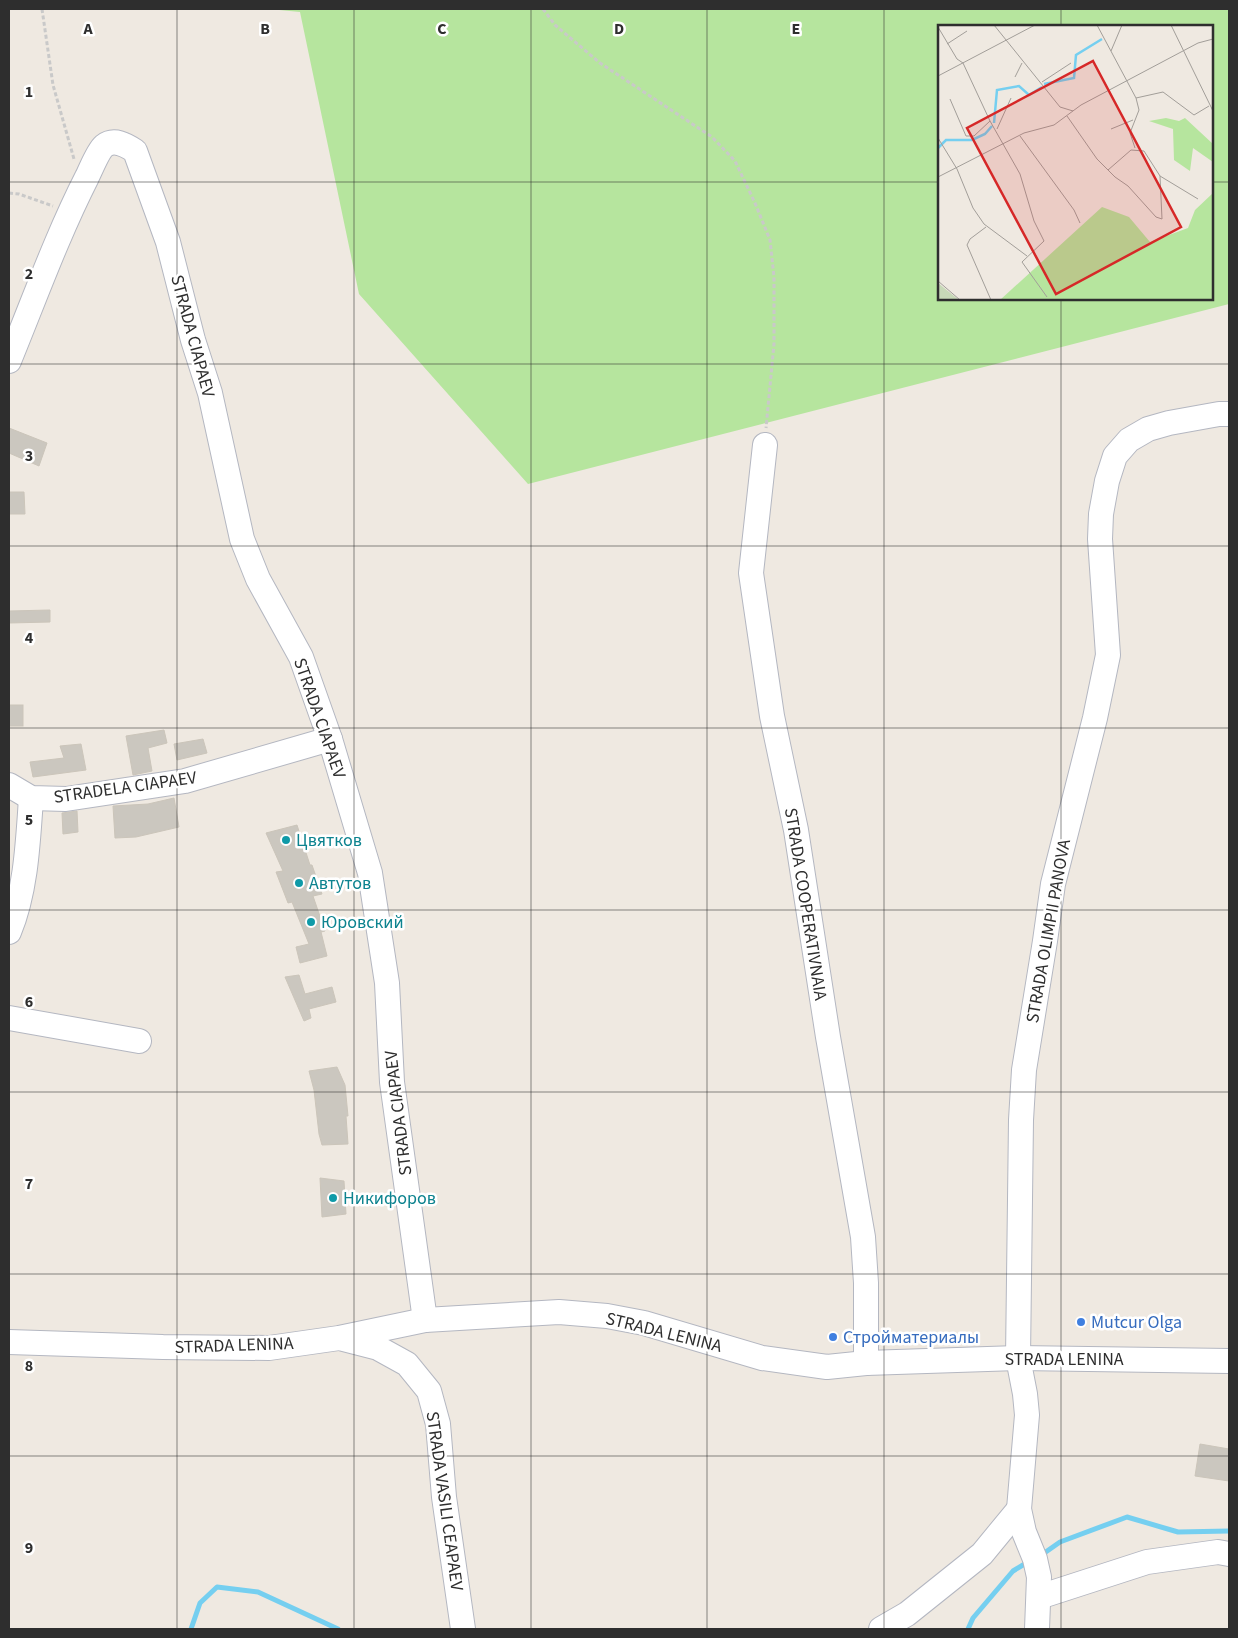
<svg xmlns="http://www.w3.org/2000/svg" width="1238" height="1638" font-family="'Source Sans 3',sans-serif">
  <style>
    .green { fill: #b6e59e; fill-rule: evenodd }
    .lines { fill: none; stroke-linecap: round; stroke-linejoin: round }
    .stream { stroke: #75cff0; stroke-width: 5 }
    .building { fill: #cbc7bf; stroke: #cbc5ba }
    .minor-casing { stroke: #b4b7c1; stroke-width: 26 }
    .path { stroke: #c9c9c9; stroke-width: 3; stroke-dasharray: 4 2.5; stroke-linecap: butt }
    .minor { stroke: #fff; stroke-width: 24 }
    .grid { fill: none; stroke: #2e2e2e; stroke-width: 1; stroke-opacity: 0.55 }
    .culture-dot { fill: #0f9aa8; stroke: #fff; stroke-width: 2 }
    .shop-dot { fill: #3f7fe0; stroke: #fff; stroke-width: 2 }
    .labels { text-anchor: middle; stroke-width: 5; stroke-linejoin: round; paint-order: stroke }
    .street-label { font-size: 18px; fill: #2e2e2e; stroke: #fff }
    .culture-label { font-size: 18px; fill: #0d838f; stroke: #fff; text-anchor: start }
    .shop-label { font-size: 18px; fill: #366cbe; stroke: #fff; text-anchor: start }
    .inset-river { fill: none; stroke: #75cff0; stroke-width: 2.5 }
    .inset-road { fill: none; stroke: #a29e99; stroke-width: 1 }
    .view { fill: #d62828; fill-opacity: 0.15; stroke: #d62828; stroke-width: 2.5 }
    .inset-edge { fill: none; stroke: #2e2e2e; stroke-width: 2.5 }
    .grid-label { font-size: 16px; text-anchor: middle; font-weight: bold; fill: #2e2e2e; stroke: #fff; stroke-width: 5; stroke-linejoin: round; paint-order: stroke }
  </style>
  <rect width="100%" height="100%" fill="#efe9e1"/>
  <path class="green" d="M269 9H1229V304L528 484 359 294 300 12ZM939 26H1212V299H939Z"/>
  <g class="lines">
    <g class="stream">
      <polyline points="1040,1556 1060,1542 1127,1517 1178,1532 1229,1531"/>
      <polyline points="191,1629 200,1603 217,1587 258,1592 338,1629"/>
      <polyline points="968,1629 973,1618 1013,1571 1028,1562"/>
    </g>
  </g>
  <g class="building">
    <polygon points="9,428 47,443 39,466 9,453"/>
    <polygon points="9,492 24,492 25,514 9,514"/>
    <polygon points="50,610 50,622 9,623 9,611"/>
    <rect x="9" y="705" width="14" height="21"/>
    <polygon points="164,730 167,743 148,748 152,771 133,775 126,736"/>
    <polygon points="203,739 207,753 177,760 174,744"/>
    <polygon points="81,744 86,770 33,777 30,762 64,758 60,746"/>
    <polygon points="174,798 179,827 136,837 115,838 113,806 148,804"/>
    <polygon points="77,811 78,832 63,834 62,813"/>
    <polygon points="297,825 310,865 312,865 322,894 313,896 325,931 321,932 327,956 300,963 296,947 309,944 292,902 288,903 276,872 283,871 266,833"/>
    <polygon points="299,975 305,994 332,987 336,1002 309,1009 311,1018 304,1021 285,977"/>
    <polygon points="337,1067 345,1085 348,1116 346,1116 348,1144 322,1145 319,1134 314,1090 309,1071"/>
    <polygon points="320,1178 344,1181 346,1214 322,1217"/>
    <polygon points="1200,1444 1229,1449 1229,1481 1195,1476"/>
  </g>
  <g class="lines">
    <g class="minor-casing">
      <g id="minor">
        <path d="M9 361C34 300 57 236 87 177 91 169 98 151 104 146 114 138 126 145 135 151L168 242 193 340 210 393 242 539 258 579 301 657 330 739 370 873 387 983 392 1082 425 1320"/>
        <polyline points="765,445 751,573 772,716 796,830 828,1037 863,1237 866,1283 866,1363"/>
        <polyline points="9,785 31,798 66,799 185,781 330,739"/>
        <path d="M9 932C26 891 28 842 31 798"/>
        <polyline points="9,1018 139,1041"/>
        <polyline points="343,1339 378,1348 407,1364 429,1391 438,1424 444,1497 463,1629"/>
        <polyline points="9,1342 163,1347 269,1348 339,1338 425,1320 559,1312 607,1316 644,1323 762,1358 827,1367 866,1363 1018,1358 1229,1361"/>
        <polyline points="1039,1597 1147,1562 1218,1552 1229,1554"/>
        <polyline points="881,1629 907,1614 982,1554 1019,1509"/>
        <polyline points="1037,1629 1039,1577 1035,1559 1024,1532 1019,1509 1027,1415 1025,1394 1018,1358 1021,1120 1024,1070 1045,941 1053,884 1095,718 1108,655 1100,539 1101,514 1107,481 1115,456 1129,440 1148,429 1169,423 1219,414 1229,414"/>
      </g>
    </g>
    <g class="path">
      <polyline points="42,9 53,85 74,159"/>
      <polyline points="543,9 555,25 600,63 712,137 735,161 755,203 770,240 774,277 774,344 766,428"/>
      <polyline points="9,193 19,194 53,206"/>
    </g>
    <use href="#minor" class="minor"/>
  </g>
  <path class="grid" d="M177 9V1629M354 9V1629M531 9V1629M707 9V1629M884 9V1629M1061 9V26M9 182H939M1212 182H1229M1061 299V1629M9 364H1229M9 546H1229M9 728H1229M9 910H1229M9 1092H1229M9 1274H1229M9 1456H1229"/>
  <g class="culture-dot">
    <circle cx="286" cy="840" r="5"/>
    <circle cx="299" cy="883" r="5"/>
    <circle cx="311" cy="922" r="5"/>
    <circle cx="333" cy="1198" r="5"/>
  </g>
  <g class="shop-dot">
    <circle cx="1081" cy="1322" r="5"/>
    <circle cx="833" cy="1337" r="5"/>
  </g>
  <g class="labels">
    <g class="street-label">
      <text transform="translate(193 336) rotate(75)" y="6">STRADA CIAPAEV</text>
      <text transform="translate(320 718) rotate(71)" y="6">STRADA CIAPAEV</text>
      <text transform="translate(125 787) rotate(-8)" y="6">STRADELA CIAPAEV</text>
      <text transform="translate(806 904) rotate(81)" y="6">STRADA COOPERATIVNAIA</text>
      <text transform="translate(1048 931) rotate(-80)" y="6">STRADA OLIMPII PANOVA</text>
      <text transform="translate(398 1113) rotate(-97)" y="6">STRADA CIAPAEV</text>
      <text transform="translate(664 1332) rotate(14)" y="6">STRADA LENINA</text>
      <text transform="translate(234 1345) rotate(-2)" y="6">STRADA LENINA</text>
      <text x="1064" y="1365">STRADA LENINA</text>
      <text transform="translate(445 1501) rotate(82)" y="6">STRADA VASILI CEAPAEV</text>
    </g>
    <g class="culture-label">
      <text x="296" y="846">Цвятков</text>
      <text x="309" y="889">Автутов</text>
      <text x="321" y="928">Юровский</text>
      <text x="343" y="1204">Никифоров</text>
    </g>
    <g class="shop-label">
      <text x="1091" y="1328">Mutcur Olga</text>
      <text x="843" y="1343">Стройматериалы</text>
    </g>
  </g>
  <g transform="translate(938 25)">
    <rect width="275" height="275" fill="#efe9e1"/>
    <path d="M228 93 241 96 247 93 275 119V137L255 123 252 146 236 135 235 104 211 96ZM275 168V275H62L164 182 191 192 212 217 250 203 257 185Z" fill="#b6e59e"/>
    <path d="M0 258 21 275H0Z" fill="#c8d9b8"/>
    <path class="inset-river" d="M106 59 136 53 138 30 164 14M56 98 59 65 81 61 91 70 104 62M0 123 8 115H34L47 109 54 101"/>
    <path class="inset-road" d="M56 0 122 82 135 86M159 0 198 73 225 67 256 90 271 81M233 0 275 86M0 2 19 34 25 38 52 96 82 149 96 196 106 216 84 237 109 272M9 19 29 6M173 26 184 0M0 51 97 0M77 52 84 38M104 57 133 38M12 74 28 111H36L52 96M129 91 159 134 177 152 190 161 218 192 224 194 222 151 206 126 193 125 170 145M59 104 73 73M173 104 195 95M82 111 136 185 142 198M0 113 19 144 35 183 46 199 89 231M197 123 192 108 201 85 198 73M222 151 260 174M0 152 86 108 116 100 143 80 260 18 275 14M48 202 32 214 29 220 53 275M0 256 22 275"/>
    <path class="view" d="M155 36 243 202 118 269 29 103Z"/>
    <rect width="275" height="275" class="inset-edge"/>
  </g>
  <g class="grid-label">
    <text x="88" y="34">A</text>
    <text x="265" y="34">B</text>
    <text x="442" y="34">C</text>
    <text x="619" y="34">D</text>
    <text x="796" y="34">E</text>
    <text x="29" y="97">1</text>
    <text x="29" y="279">2</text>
    <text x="29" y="461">3</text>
    <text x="29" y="643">4</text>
    <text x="29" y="825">5</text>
    <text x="29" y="1007">6</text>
    <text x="29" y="1189">7</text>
    <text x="29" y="1371">8</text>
    <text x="29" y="1553">9</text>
  </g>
  <rect width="1238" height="1638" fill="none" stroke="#2e2e2e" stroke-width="20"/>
</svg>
